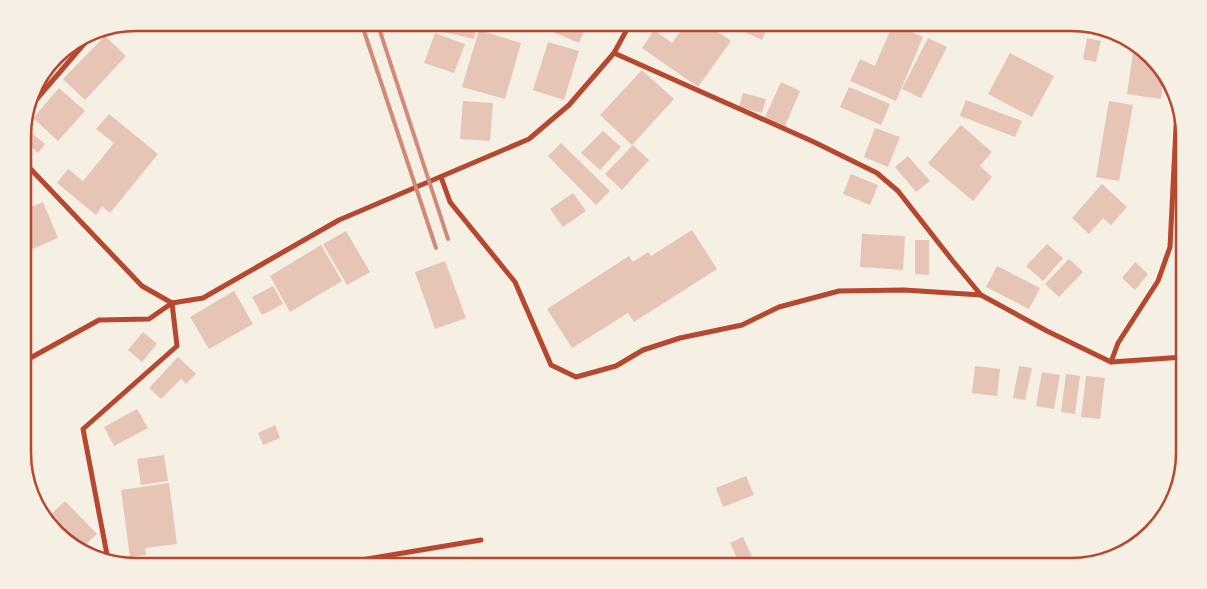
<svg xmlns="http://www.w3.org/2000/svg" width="1207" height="589" font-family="'Work Sans',sans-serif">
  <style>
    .building { fill: #e6c5b7 }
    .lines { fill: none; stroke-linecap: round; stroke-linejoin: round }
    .minor { stroke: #b5482f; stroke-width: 5 }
    .rail { stroke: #cf8b77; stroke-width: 4 }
    .rim { fill: none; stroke: #b5482f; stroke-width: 2.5 }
  </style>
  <rect width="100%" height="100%" fill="#f6efe4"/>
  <g class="building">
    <polygon points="437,22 478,22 474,39 436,30"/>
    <polygon points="542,22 578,22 586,26 579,43 541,27"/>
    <polygon points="593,22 611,22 608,29"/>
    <polygon points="687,22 704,22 731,41 698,87 642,48 654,30 672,43"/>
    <polygon points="723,22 770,22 762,40"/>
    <polygon points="893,24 923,37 896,101 850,81 860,59 875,66"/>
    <polygon points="479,30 521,43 505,99 462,87"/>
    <polygon points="435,33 465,44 454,73 424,63"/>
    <polygon points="105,36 126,56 85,100 63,79"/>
    <polygon points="928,38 947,47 921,98 902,89"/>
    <polygon points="1087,38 1101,41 1096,62 1083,59"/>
    <polygon points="548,42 579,51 564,100 533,90"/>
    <polygon points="1134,45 1161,67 1164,74 1161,99 1127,94"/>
    <polygon points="1010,53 1054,76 1032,117 988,94"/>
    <polygon points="642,70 674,99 632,145 600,115"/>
    <polygon points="781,82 800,91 785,126 765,117"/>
    <polygon points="849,87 890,104 881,125 840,107"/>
    <polygon points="59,88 85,111 58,141 33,118"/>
    <polygon points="743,93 766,99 762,113 739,107"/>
    <polygon points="966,100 1022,121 1015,137 960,116"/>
    <polygon points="463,101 493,103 490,141 460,139"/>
    <polygon points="1109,101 1133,105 1119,181 1096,177"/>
    <polygon points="109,114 158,154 110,213 102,206 96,215 57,183 68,169 83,181 114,143 96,129"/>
    <polygon points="961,125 992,152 980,166 992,177 973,201 928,163"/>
    <polygon points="875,128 900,137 888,167 864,157"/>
    <polygon points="28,130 45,144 38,153 23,140 23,136"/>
    <polygon points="603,131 621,147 600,170 581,153"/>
    <polygon points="561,143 610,191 596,205 548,156"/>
    <polygon points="633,145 649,160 622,190 605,174"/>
    <polygon points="908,156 930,181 916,192 895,167"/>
    <polygon points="851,174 878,185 870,205 843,194"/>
    <polygon points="1102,184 1127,207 1111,225 1103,218 1089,234 1072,218"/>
    <polygon points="573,193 586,211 563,227 550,209"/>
    <polygon points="43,202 58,238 23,253 23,210"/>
    <polygon points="692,230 717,269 634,322 628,313 572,348 547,309 629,256 633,262 648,252 651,256"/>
    <polygon points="346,231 370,272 347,285 323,244"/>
    <polygon points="862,234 905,236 903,270 860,267"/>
    <polygon points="915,240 929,240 929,275 915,274"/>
    <polygon points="1047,244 1063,258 1043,281 1026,266"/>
    <polygon points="321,245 342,281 290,312 270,276"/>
    <polygon points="1069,259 1083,272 1059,297 1045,284"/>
    <polygon points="445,261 466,318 435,329 415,272"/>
    <polygon points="1135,262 1148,274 1135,290 1122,278"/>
    <polygon points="997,266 1040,288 1029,309 986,287"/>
    <polygon points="273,286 283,304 262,315 252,297"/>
    <polygon points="234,291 253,324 209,349 190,317"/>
    <polygon points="143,332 157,344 142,362 128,350"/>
    <polygon points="178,357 196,374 186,384 181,379 161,399 149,388"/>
    <polygon points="975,366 1000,369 997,396 972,393"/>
    <polygon points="1019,366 1032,368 1025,400 1013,398"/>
    <polygon points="1042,372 1060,375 1054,409 1036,406"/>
    <polygon points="1066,374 1080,376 1075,414 1061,412"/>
    <polygon points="1086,376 1105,378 1100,419 1081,417"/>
    <polygon points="137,409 148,428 114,446 104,427"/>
    <polygon points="275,425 280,438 263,445 258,433"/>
    <polygon points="164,455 168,481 141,485 137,459"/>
    <polygon points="746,476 754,495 723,507 716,488"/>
    <polygon points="169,483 177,544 145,548 146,555 130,557 121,490"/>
    <polygon points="65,501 97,534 80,550 45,520"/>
    <polygon points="743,537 753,559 740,565 730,543"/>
    <polygon points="143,561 144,566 128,565"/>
  </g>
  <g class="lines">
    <g class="minor">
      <polyline points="614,53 814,142 877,173 898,191 952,260 981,295 1047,331 1111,362 1184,357"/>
      <polyline points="29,108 95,31"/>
      <polyline points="23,161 142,286 172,303"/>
      <polyline points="441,177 450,202 515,282 551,365 576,377 616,366 643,350 680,338 742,325 779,307 839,291 904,290 981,295"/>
      <polyline points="23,362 99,320 149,319 172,303 203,298 339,220 529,139 569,105 614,53 631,22"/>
      <polyline points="1111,362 1118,343 1158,281 1170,247 1177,107"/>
      <polyline points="108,560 83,429 177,346 172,303"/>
      <polyline points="325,566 481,540"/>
    </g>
    <g class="rail">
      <polyline points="361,22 436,248"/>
      <polyline points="377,22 448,239"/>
    </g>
  </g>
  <path d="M0 0H1207V589H0ZM136 31H1071A105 105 0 0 1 1176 136V453A105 105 0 0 1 1071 558H136A105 105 0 0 1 31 453V136A105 105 0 0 1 136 31Z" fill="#f6efe4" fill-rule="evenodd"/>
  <path class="rim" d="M136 31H1071A105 105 0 0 1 1176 136V453A105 105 0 0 1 1071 558H136A105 105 0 0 1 31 453V136A105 105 0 0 1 136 31Z"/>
</svg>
